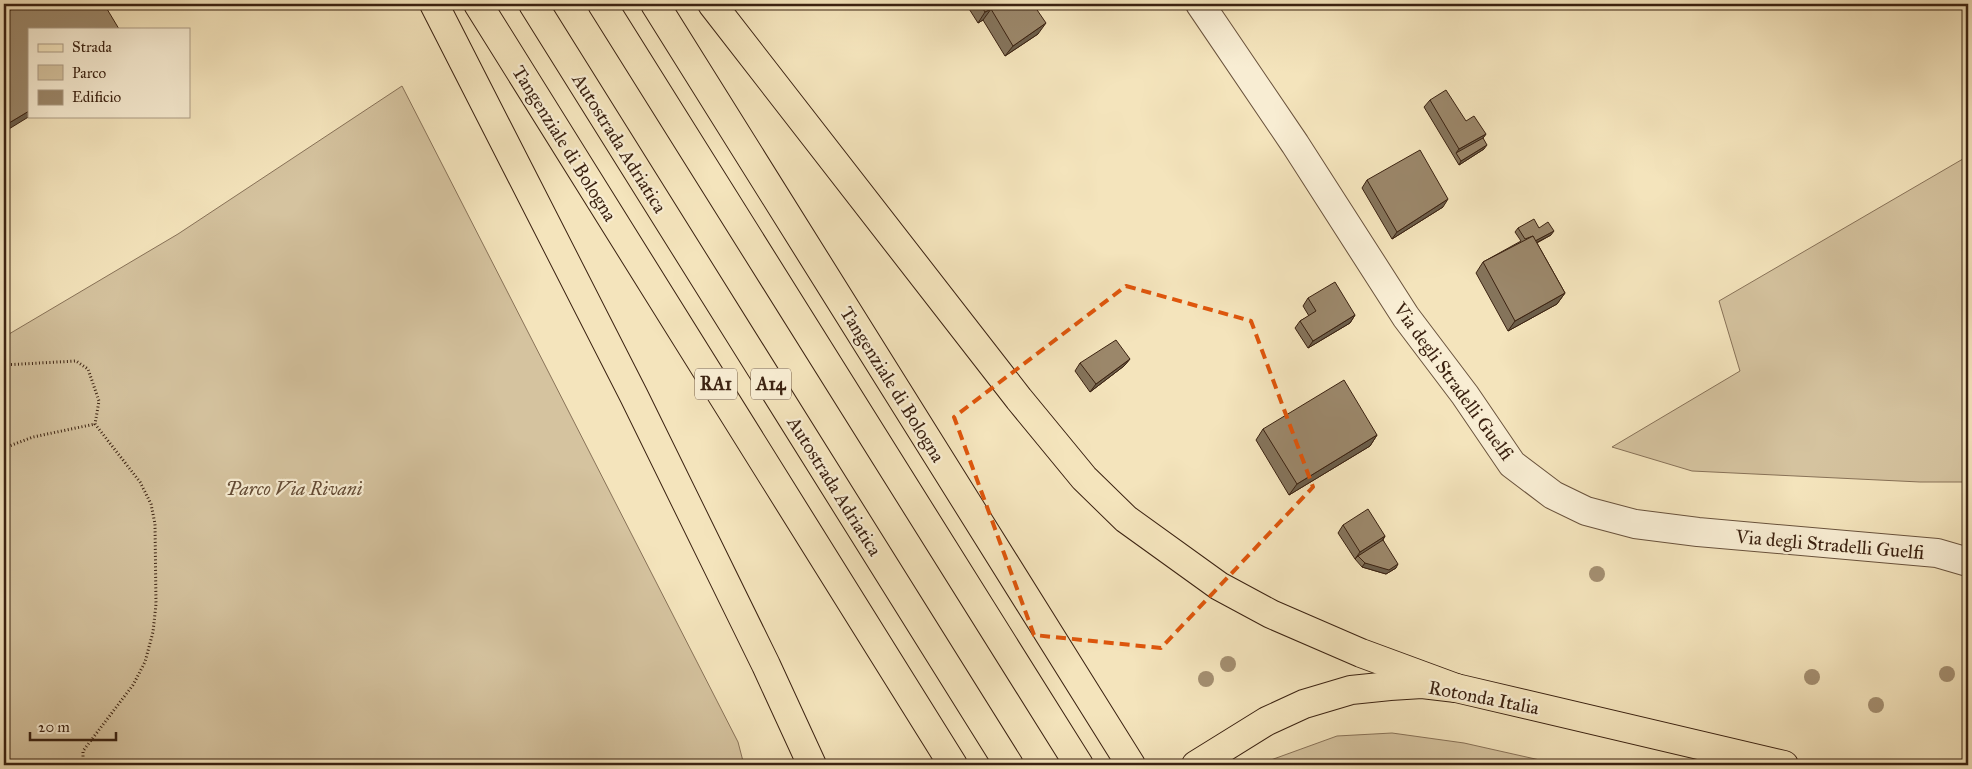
<svg xmlns="http://www.w3.org/2000/svg" width="1972" height="769" font-family="'IM FELL Great Primer',serif">
  <style>
    .green { fill: #d5c39f; stroke: #887258 }
    .lines { fill: none; stroke-linecap: round; stroke-linejoin: round }
    .minor-casing { stroke: #69523c; stroke-width: 30 }
    .major-casing { stroke: #3b2211; stroke-width: 30 }
    .highway-casing { stroke: #3b2211; stroke-width: 30 }
    .path { stroke: #3b2211; stroke-width: 3; stroke-dasharray: 1 2.5; stroke-linecap: butt }
    .minor { stroke: #f8edd3; stroke-width: 28 }
    .major { stroke: #f4e4bc; stroke-width: 28 }
    .highway { stroke: #f4e4bc; stroke-width: 28 }
    .tree { fill: #a48f71 }
    .wall { fill: #85745b; stroke: #3b2211 }
    .shaded-wall { fill: #6c5e4a; stroke: #3b2211 }
    .building { fill: #9b876a; stroke: #3b2211 }
    .marked { fill: none; stroke: #df560c; stroke-width: 4; stroke-dasharray: 10 6; stroke-linejoin: round }
    .labels { text-anchor: middle; stroke-width: 4.5; stroke-linejoin: round; paint-order: stroke }
    .shield { fill: #f8edd3; stroke: #745f4b; stroke-width: 1 }
    .shield-label { font-size: 18px; font-weight: bold; fill: #3b2211 }
    .street-label { font-size: 19px; fill: #3b2211; stroke: #f8edd3 }
    .park-label { font-size: 19px; font-style: italic; fill: #624a34; stroke: #f8edd3 }
  </style>
  <rect width="100%" height="100%" fill="#f4e4bc"/>
  <filter id="stains"><feTurbulence type="fractalNoise" baseFrequency=".004" numOctaves="4"/><feColorMatrix values="0 0 0 0 .2 0 0 0 0 .09 0 0 0 0 .02 0 0 0 .5 -.17"/></filter>
  <radialGradient id="worn" r=".72"><stop offset=".6" stop-color="#630" stop-opacity="0"/><stop offset="1" stop-color="#630" stop-opacity=".3"/></radialGradient>
  <g class="green">
    <polygon points="402,86 738,742 744,765 4,765 4,337 178,234"/>
    <polygon points="1968,156 1968,482 1920,482 1692,471 1612,447 1740,371 1719,301"/>
    <polygon points="1392,733 1464,743 1562,765 1257,765 1337,736"/>
  </g>
  <g class="lines">
    <g class="minor-casing">
      <polyline id="minor" points="1200,4 1295,144 1406,317 1465,395 1512,464 1553,495 1586,511 1635,524 1698,532 1937,553 1968,562"/>
    </g>
    <g class="major-casing">
      <polyline id="major" points="1196,765 1267,721 1304,704 1351,690 1390,686 1422,684 1456,688 1784,765"/>
    </g>
    <g class="highway-casing">
      <g id="highway">
        <polyline points="434,4 634,396 766,665 812,765"/>
        <polyline points="478,4 953,765"/>
        <polyline points="533,4 1009,765"/>
        <polyline points="602,4 1079,765"/>
        <polyline points="655,4 1131,765"/>
        <polyline points="712,4 1019,399 1084,478 1126,519 1219,586 1271,614 1361,653 1456,688"/>
      </g>
    </g>
    <g class="path">
      <polyline points="4,365 76,361 88,369 99,401 95,424 140,482 151,504 155,524 156,604 153,632 145,662 133,685 83,751 83,765"/>
      <polyline points="4,448 33,437 95,424"/>
    </g>
    <use href="#minor" class="minor"/>
    <use href="#major" class="major"/>
    <use href="#highway" class="highway"/>
  </g>
  <g class="tree">
    <circle cx="1597" cy="574" r="8"/>
    <circle cx="1228" cy="664" r="8"/>
    <circle cx="1947" cy="674" r="8"/>
    <circle cx="1812" cy="677" r="8"/>
    <circle cx="1206" cy="679" r="8"/>
    <circle cx="1876" cy="705" r="8"/>
  </g>
  <g class="wall">
    <polygon points="966,4 1033,4 1038,34 1005,56 983,20 978,23"/>
    <polygon points="1430,100 1486,134 1483,138 1484,149 1459,165 1424,107"/>
    <polygon points="1367,180 1443,207 1392,239 1362,188"/>
    <polygon points="1518,228 1539,228 1551,235 1537,243 1565,293 1557,304 1508,331 1476,273 1483,262 1521,241 1515,232"/>
    <polygon points="1308,298 1355,315 1350,323 1308,348 1295,328 1300,321 1309,316 1303,306"/>
    <polygon points="1130,359 1124,366 1090,392 1075,371 1080,363"/>
    <polygon points="1263,429 1377,435 1370,446 1289,495 1256,440"/>
    <polygon points="1343,525 1385,536 1383,540 1396,568 1386,574 1362,567 1355,559 1338,533"/>
  </g>
  <g class="shaded-wall">
    <polygon points="991,9 983,20 978,23 985,12"/>
    <polygon points="1046,23 1038,34 1005,56 1013,46"/>
    <polygon points="29,111 29,116 30,116 4,132 4,126"/>
    <polygon points="1486,134 1480,142 1456,153 1459,149"/>
    <polygon points="1487,145 1484,149 1459,165 1461,161"/>
    <polygon points="1448,199 1443,207 1392,239 1397,232"/>
    <polygon points="1554,231 1551,235 1526,248 1529,244"/>
    <polygon points="1565,293 1557,304 1508,331 1515,321"/>
    <polygon points="1355,315 1350,323 1308,348 1313,341"/>
    <polygon points="1130,359 1124,366 1090,392 1096,384"/>
    <polygon points="1377,435 1370,446 1289,495 1297,484"/>
    <polygon points="1385,536 1380,544 1358,556 1355,559 1360,552"/>
    <polygon points="1365,563 1398,564 1396,568 1386,574 1362,567"/>
  </g>
  <g class="building">
    <polygon points="21,4 104,4 119,29 29,29 29,111 4,126 4,14"/>
    <polygon points="980,4 1033,4 1046,23 1013,46 991,9 985,12"/>
    <polygon points="1446,90 1466,121 1474,116 1486,134 1459,149 1430,100"/>
    <polygon points="1483,138 1487,145 1461,161 1456,153"/>
    <polygon points="1420,150 1448,199 1397,232 1367,180"/>
    <polygon points="1534,219 1539,228 1548,222 1554,231 1535,241 1533,236 1525,239 1518,228"/>
    <polygon points="1533,236 1565,293 1515,321 1483,262"/>
    <polygon points="1335,282 1355,315 1313,341 1300,321 1316,311 1308,298"/>
    <polygon points="1116,340 1130,359 1096,384 1080,363"/>
    <polygon points="1344,380 1377,435 1297,484 1263,429"/>
    <polygon points="1368,509 1385,536 1360,552 1343,525"/>
    <polygon points="1383,540 1398,564 1389,570 1365,563 1358,556"/>
  </g>
  <path class="marked" d="M1126 286 1251 321 1313 487 1161 648 1034 635 954 417Z"/>
  <g class="labels">
    <g class="shield">
      <rect x="695" y="368.5" width="42" height="31" rx="4"/>
      <rect x="751" y="368.5" width="40" height="31" rx="4"/>
    </g>
    <g class="shield-label">
      <text x="716" y="390">RA1</text>
      <text x="771" y="390">A14</text>
    </g>
    <g class="street-label">
      <text transform="translate(565 143) rotate(58)" y="7">Tangenziale di Bologna</text>
      <text transform="translate(620 143) rotate(58)" y="7">Autostrada Adriatica</text>
      <text transform="translate(1454 381) rotate(54)" y="7">Via degli Stradelli Guelfi</text>
      <text transform="translate(893 384) rotate(58)" y="7">Tangenziale di Bologna</text>
      <text transform="translate(835 486) rotate(58)" y="7">Autostrada Adriatica</text>
      <text transform="translate(1830 544) rotate(5)" y="7">Via degli Stradelli Guelfi</text>
      <text transform="translate(1484 697) rotate(11)" y="7">Rotonda Italia</text>
    </g>
    <g class="park-label">
      <text x="294" y="495">Parco Via Rivani</text>
    </g>
  </g>
  <rect width="1972" height="769" fill="none" stroke="#f4e4bc" stroke-width="20"/>
  <rect x="5" y="5" width="1962" height="759" fill="none" stroke="#3b2211" stroke-width="2.5"/>
  <rect x="10" y="10" width="1952" height="749" fill="none" stroke="#3b2211"/>
  <rect x="28" y="28" width="162" height="90" fill="#f8edd3" stroke="#ac9c85"/>
  <rect x="38" y="44" width="25" height="8" fill="#f4e4bc" stroke="#ac9c85"/>
  <text x="72" y="52" font-size="15" fill="#3b2211">Strada</text>
  <rect x="38" y="65" width="25" height="15" fill="#d5c39f" stroke="#ac9c85"/>
  <text x="72" y="78" font-size="15" fill="#3b2211">Parco</text>
  <rect x="38" y="90" width="25" height="15" fill="#9b876a" stroke="#ac9c85"/>
  <text x="72" y="102" font-size="15" fill="#3b2211">Edificio</text>
  <path d="M30 732v8h86v-8" fill="none" stroke="#3b2211" stroke-width="2.5"/>
  <text x="38" y="732" font-size="15" fill="#3b2211" stroke="#f8edd3" stroke-width="4" paint-order="stroke">20 m</text>
  <rect width="100%" height="100%" filter="url(#stains)"/>
  <rect width="100%" height="100%" fill="url(#worn)"/>
</svg>
